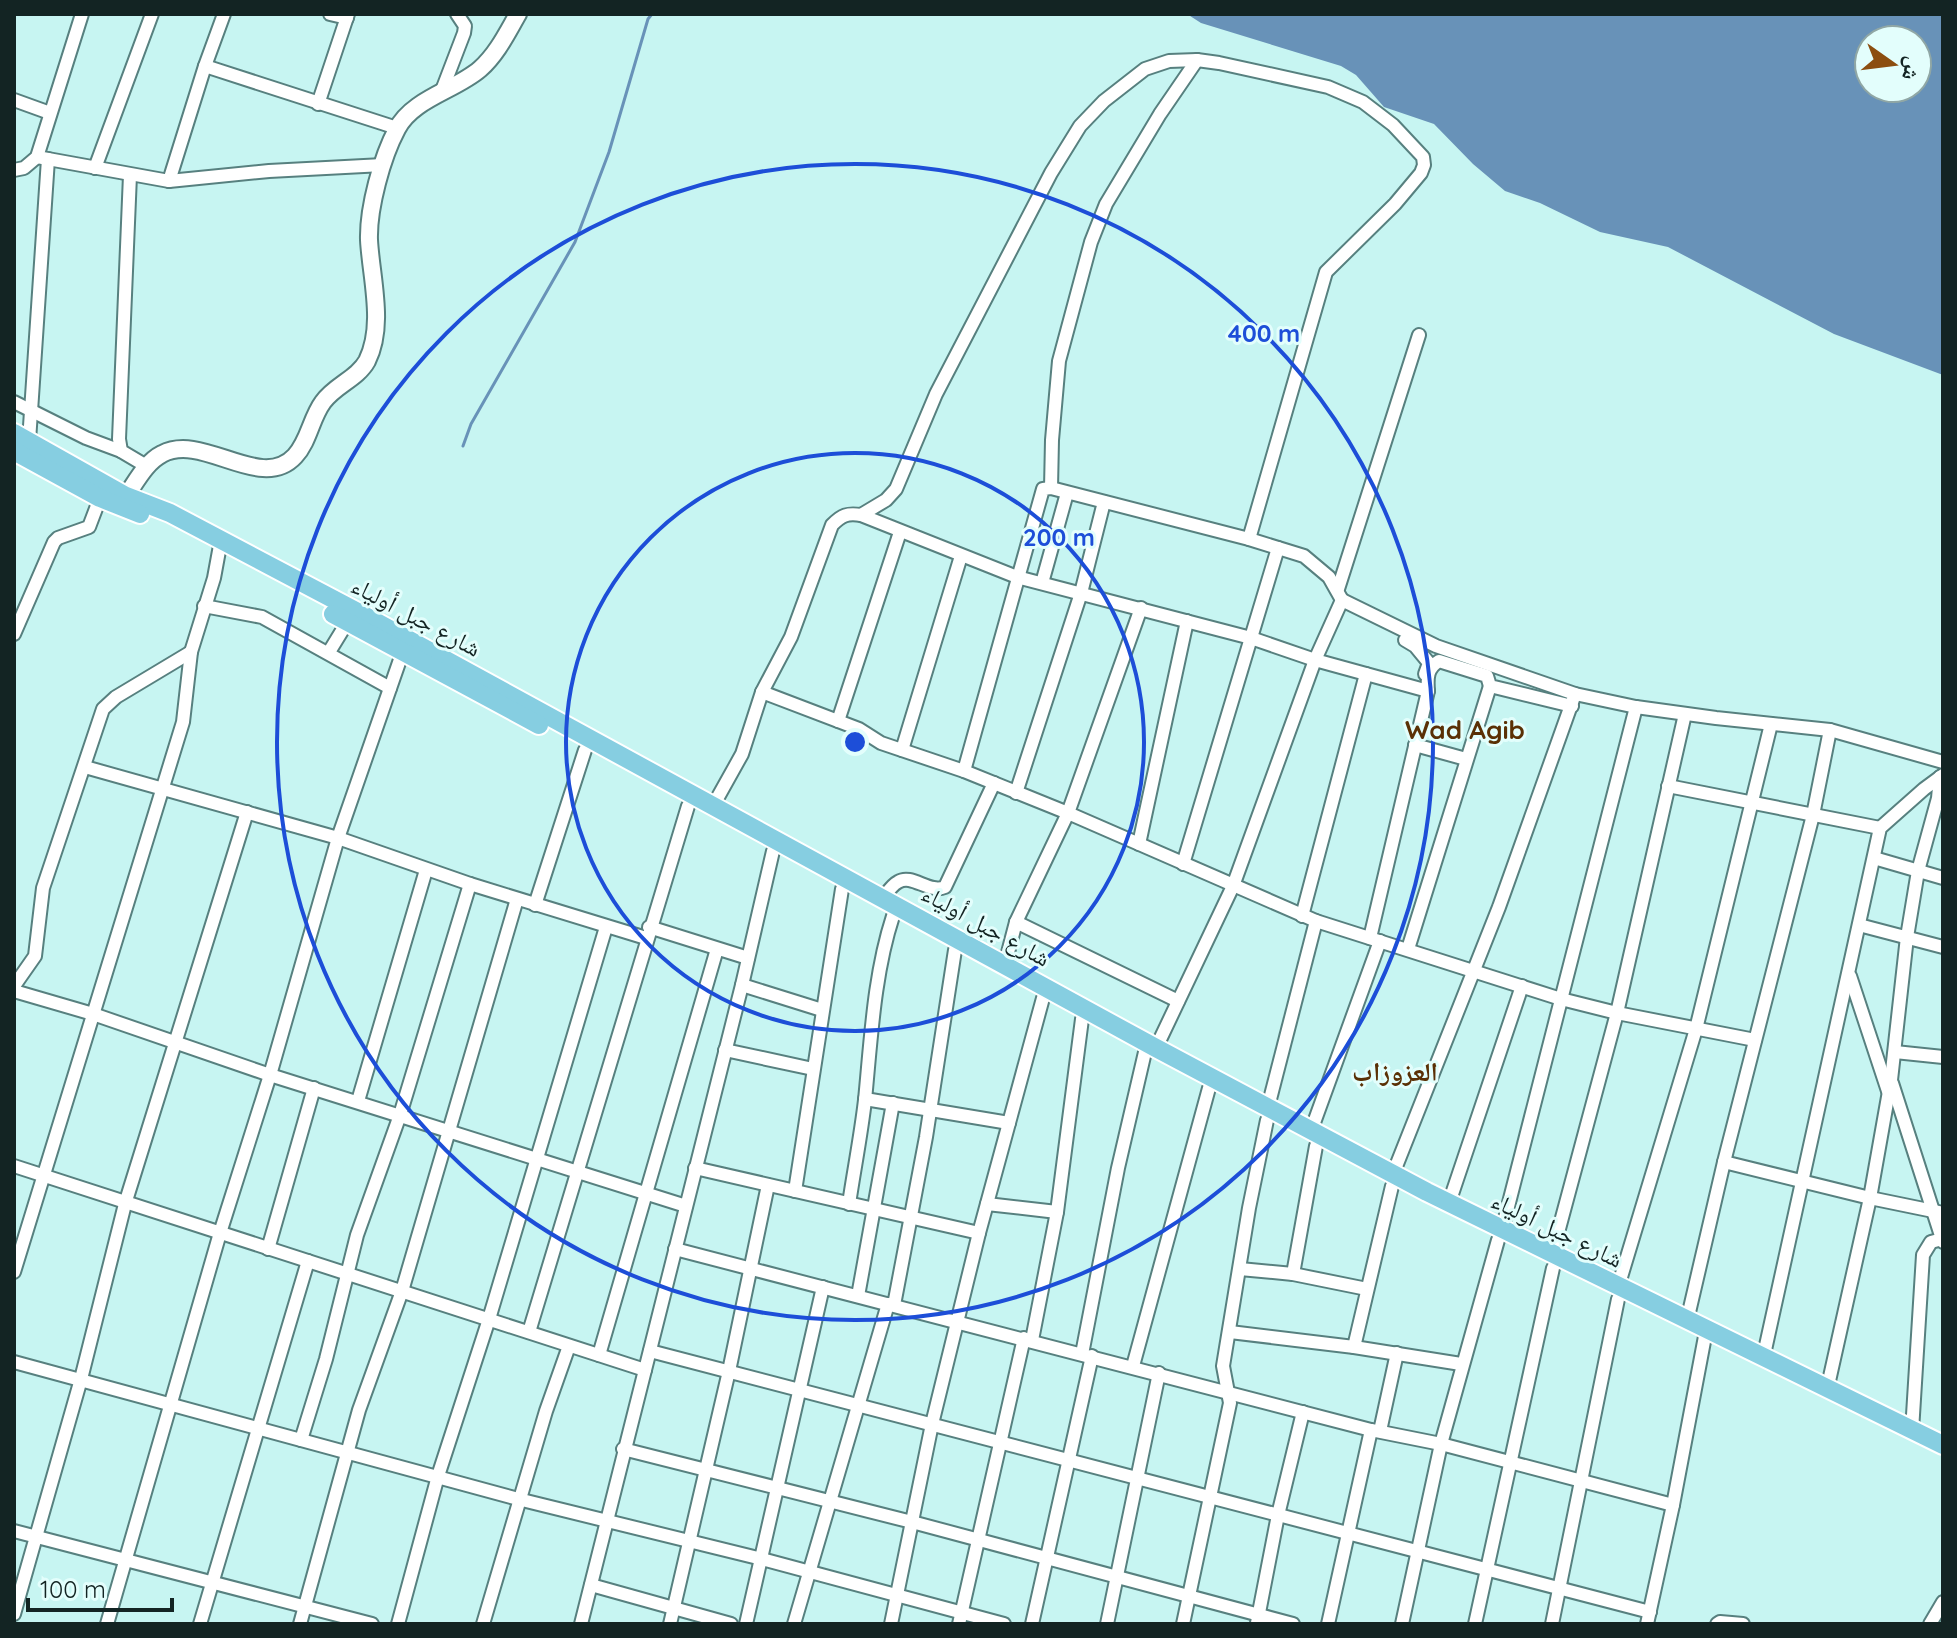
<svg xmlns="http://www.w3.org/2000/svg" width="1957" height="1638" font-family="Quicksand,'Noto Naskh Arabic',sans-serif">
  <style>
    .water { fill: #6892b8; fill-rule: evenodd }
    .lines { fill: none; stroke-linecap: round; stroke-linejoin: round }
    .stream { stroke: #6892b8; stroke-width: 3 }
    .street-casing { stroke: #57807f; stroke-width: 16 }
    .secondary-casing { stroke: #57807f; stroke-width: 20 }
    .primary-casing { stroke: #fff; stroke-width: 22 }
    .street { stroke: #fff; stroke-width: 12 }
    .secondary { stroke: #fff; stroke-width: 16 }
    .primary { stroke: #86cee1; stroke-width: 18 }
    .ring { fill: none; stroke: #1d4ed8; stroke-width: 4 }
    .labels { text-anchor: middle; stroke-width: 6; stroke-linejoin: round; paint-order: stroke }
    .street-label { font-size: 24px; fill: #132423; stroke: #e3fefc }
    .neighbourhood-label { font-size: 26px; font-weight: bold; fill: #5a3005; stroke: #e3fefc }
    .centre { fill: #1d4ed8; stroke: #e3fefc; stroke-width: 4 }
    .ring-label { font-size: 24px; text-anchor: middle; font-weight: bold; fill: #1d4ed8; stroke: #e3fefc; stroke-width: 6; stroke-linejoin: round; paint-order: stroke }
  </style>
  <rect width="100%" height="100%" fill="#c7f5f2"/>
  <path class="water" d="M1187 14H1943V375L1834 334 1668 247 1600 232 1540 203 1505 191 1473 164 1434 124 1384 107 1356 75 1341 66 1201 23ZM1869 40H1917V88H1869Z"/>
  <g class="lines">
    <polyline class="stream" points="463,446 471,424 575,242 609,152 648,19 652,14"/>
    <g class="street-casing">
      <g id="street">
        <polyline points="330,14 347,18"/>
        <polyline points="205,66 397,128"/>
        <polyline points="441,93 464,33 465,26 457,14"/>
        <polyline points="14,100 50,113"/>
        <polyline points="318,104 348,14"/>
        <polyline points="37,157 169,181 269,171 383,165"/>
        <polyline points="95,168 152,14"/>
        <polyline points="14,170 24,168 37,157 82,14"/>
        <polyline points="130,175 119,439 121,451 148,467"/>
        <polyline points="169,181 205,66 224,14"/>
        <polyline points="14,402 86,438 121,451"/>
        <polyline points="29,441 48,159"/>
        <polyline points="1051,488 1052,440 1059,361 1091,242 1106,204 1160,114 1197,60"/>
        <polyline points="861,515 886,500 896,489 936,394 1051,173 1080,126 1104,101 1145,69 1169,61 1197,60 1219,63 1328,87 1363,102 1393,125 1423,157 1424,165 1421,173 1395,204 1326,272 1249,539"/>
        <polyline points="1042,583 1067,493"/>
        <polyline points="1338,589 1419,335"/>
        <polyline points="204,606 262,617 390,688"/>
        <polyline points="14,634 54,542 58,538 89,527 100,498"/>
        <polyline points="1405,640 1415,646 1429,663 1425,674"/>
        <polyline points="329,652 348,621"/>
        <polyline points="762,692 859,729 881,743 964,771 1068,813 1316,921 1561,999 1617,1013 1755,1040"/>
        <polyline points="838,721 900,532"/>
        <polyline points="1415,745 1466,759"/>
        <polyline points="902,750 961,556"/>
        <polyline points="85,767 338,838 470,884 646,938"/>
        <polyline points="964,771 1043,489 1051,488 1249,539 1304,556 1329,577 1342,600"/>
        <polyline points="1668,786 1880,828"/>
        <polyline points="1016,793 1081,593 1104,502"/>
        <path d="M713 806 742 754 762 692 791 637 832 525C842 515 847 513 861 515L1017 577 1251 638 1315 660 1428 691"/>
        <polyline points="1139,844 1187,621"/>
        <polyline points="1874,858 1943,878"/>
        <polyline points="1183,864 1278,548"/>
        <path d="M883 898C887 893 892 885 898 882 912 873 929 894 945 887L994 783"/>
        <polyline points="535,905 585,750"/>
        <polyline points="1302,916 1366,674"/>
        <polyline points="1016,922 1178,1001"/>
        <polyline points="1859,925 1943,947"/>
        <polyline points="649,927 748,958"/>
        <path d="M1370 938 1428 691C1427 678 1427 668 1439 661L1487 676 1490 686 1572 706"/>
        <polyline points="1408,949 1490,686"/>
        <polyline points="1005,964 1016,922 1068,813 1141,608"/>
        <polyline points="1850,976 1888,1091"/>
        <polyline points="742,985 822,1010"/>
        <polyline points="14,986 35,956 43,888 103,709 116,697 191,652"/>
        <polyline points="14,991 93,1014 270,1075 686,1206"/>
        <polyline points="1156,1048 1233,886 1315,660 1342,600 1436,646 1575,694 1636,707 1716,718 1830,730 1943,762"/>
        <polyline points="725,1050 813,1069"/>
        <polyline points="1895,1052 1943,1057"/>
        <polyline points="1892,1083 1943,1242"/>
        <polyline points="865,1099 1009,1123"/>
        <polyline points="358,1101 426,870"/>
        <polyline points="1268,1107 1316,921"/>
        <polyline points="1311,1131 1380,941"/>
        <polyline points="1724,1162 1870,1198 1943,1213"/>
        <polyline points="14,1166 645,1370"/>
        <polyline points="695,1168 979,1233"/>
        <polyline points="1393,1174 1499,907 1575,694"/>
        <polyline points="795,1191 842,889"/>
        <polyline points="1449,1203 1522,986"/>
        <path d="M849 1204C854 1170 861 1135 865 1100 871 1039 874 974 893 916"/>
        <polyline points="987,1204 1057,1212"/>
        <polyline points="1502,1230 1636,707"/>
        <polyline points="268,1249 314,1088"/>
        <polyline points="675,1249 1371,1430 1441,1444 1673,1505"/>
        <polyline points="1552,1255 1617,1013 1685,714"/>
        <polyline points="1240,1269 1293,1274 1367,1289"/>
        <polyline points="14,1272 183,722 191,652 214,578 221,540"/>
        <polyline points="1293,1274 1316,1146"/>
        <polyline points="1618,1287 1696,1029 1771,724"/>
        <polyline points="858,1296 893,1103"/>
        <polyline points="894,1305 926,1137 955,950"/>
        <polyline points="1687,1321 1724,1162 1813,815 1830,730"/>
        <polyline points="529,1332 688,806"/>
        <polyline points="1230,1332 1354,1347 1461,1364"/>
        <polyline points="1032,1340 1057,1212 1082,1019"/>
        <polyline points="1354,1347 1392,1186"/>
        <polyline points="650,1351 1650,1612"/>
        <polyline points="1082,1354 1118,1168 1145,1052"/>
        <polyline points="599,1355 717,949"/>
        <polyline points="1763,1359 1880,828 1924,789 1943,775"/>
        <polyline points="14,1362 522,1500 762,1559 1004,1624"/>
        <polyline points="1133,1366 1209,1088"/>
        <polyline points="1827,1390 1870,1198 1891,1080 1907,937 1918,871 1938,798 1940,777"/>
        <polyline points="1380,1431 1397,1353"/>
        <polyline points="1912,1431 1923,1255 1931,1242 1942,1239"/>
        <polyline points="301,1440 326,1359 357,1235 400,1115 470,884"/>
        <polyline points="623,1449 912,1522 1293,1624"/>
        <polyline points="14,1531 372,1624"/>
        <polyline points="591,1585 731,1624"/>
        <polyline points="14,1614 81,1379 125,1204 247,812"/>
        <polyline points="1257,1623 1278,1515 1303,1412"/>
        <polyline points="107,1624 220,1233 270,1075 338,838 403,651"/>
        <polyline points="200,1624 308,1261"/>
        <polyline points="300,1624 359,1410 402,1291 517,899"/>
        <polyline points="398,1624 438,1476 489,1319 606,927"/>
        <polyline points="483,1624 546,1411 569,1346"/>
        <polyline points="581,1624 742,985 773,851"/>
        <polyline points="670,1624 729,1371 768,1185"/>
        <polyline points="746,1624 823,1287"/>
        <polyline points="794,1624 888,1304"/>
        <polyline points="891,1624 932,1424 979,1233 1043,998"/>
        <polyline points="959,1624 1024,1338"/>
        <polyline points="1032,1624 1092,1356"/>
        <polyline points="1107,1624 1159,1373"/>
        <polyline points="1183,1624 1230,1403 1223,1366 1249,1208 1267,1120"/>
        <polyline points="1328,1624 1371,1430"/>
        <polyline points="1402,1624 1441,1444 1498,1240"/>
        <polyline points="1475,1624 1553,1268"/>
        <polyline points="1552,1624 1618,1299"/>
        <polyline points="1647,1624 1673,1505 1706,1331"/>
        <polyline points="1717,1624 1720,1622 1743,1624"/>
        <polyline points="1930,1624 1943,1602"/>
      </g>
    </g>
    <g class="secondary-casing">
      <path id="secondary" d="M126 496C136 482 146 462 162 454 203 432 261 493 295 456 309 441 311 418 323 402 335 385 357 379 367 361 385 325 371 278 369 240 368 208 382 157 397 129 412 99 456 90 480 69 497 54 507 33 518 14"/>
    </g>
    <g class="primary-casing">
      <g id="primary">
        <polyline points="14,433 126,496 170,513 369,618 1156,1048 1427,1192 1943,1445"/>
        <polyline points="14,451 100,498 140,514"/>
        <polyline points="333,614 539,725"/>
      </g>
    </g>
    <use href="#street" class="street"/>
    <use href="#secondary" class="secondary"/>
    <use href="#primary" class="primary"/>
  </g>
  <g class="ring">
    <circle cx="855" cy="742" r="289"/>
    <circle cx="855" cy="742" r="578"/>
  </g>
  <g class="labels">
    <g class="street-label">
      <text transform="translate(416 617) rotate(28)" y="8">شارع جبل أولياء</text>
      <text transform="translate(986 926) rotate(29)" y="8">شارع جبل أولياء</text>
      <text transform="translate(1557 1230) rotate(26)" y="8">شارع جبل أولياء</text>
    </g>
    <g class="neighbourhood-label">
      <text x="1465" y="739">Wad Agib</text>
      <text x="1395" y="1081">العزوزاب</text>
    </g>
  </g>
  <circle cx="855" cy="742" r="12" class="centre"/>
  <g class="ring-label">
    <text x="1264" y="342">400 m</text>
    <text x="1059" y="546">200 m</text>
  </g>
  <rect width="1957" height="1638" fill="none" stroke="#132423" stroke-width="32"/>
  <g transform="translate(1893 64) rotate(104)"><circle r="38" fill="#e3fefc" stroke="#90a7a5" stroke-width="2"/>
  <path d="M0-6L14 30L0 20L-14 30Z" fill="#8c4e10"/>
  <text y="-12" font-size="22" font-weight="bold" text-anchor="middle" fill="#132423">ش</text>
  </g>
  <path d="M28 1598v12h144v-12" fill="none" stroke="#132423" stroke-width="4"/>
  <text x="40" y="1598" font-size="24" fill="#132423" stroke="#e3fefc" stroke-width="6" paint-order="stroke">100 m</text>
</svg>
